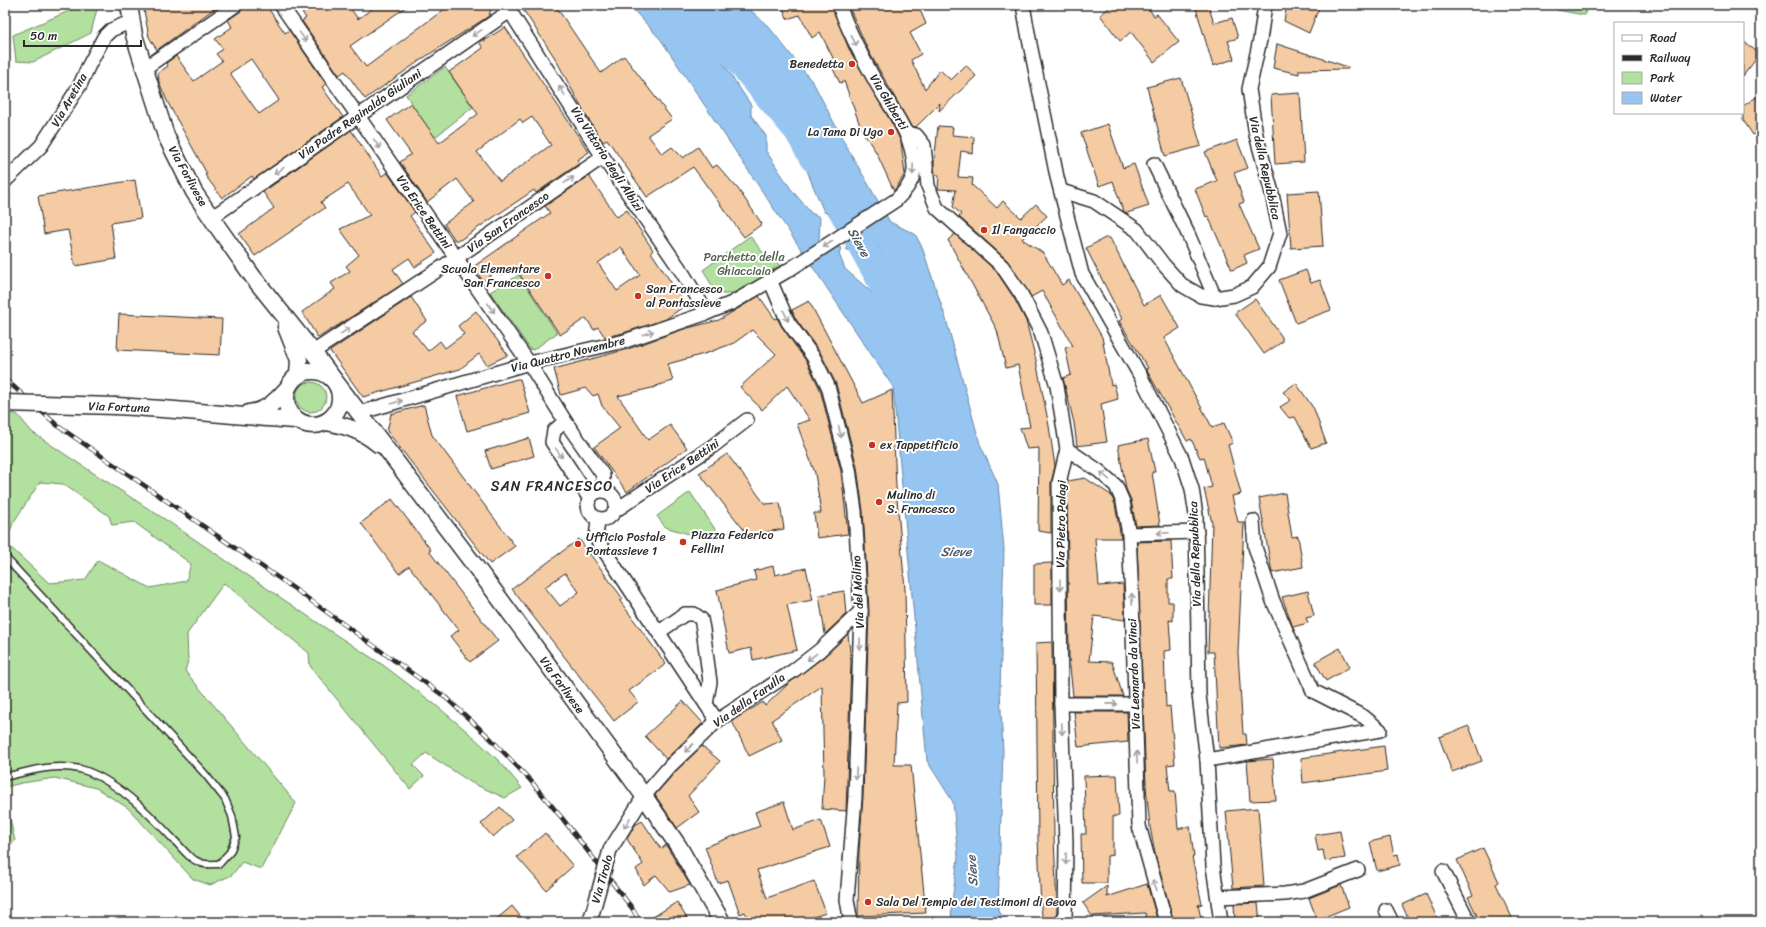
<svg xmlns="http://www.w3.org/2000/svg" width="1766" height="927" font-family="Sriracha,sans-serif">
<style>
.green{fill:#b2e09e;stroke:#6e8664;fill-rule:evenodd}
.water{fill:#96c5f1;stroke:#6b87a2;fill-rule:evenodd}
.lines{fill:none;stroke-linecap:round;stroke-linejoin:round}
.river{stroke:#96c5f1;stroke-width:28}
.building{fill:#f4cba3;stroke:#2b2b2b;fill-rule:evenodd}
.service-casing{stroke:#2b2b2b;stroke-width:9}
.minor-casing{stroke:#2b2b2b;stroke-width:16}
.tertiary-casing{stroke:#2b2b2b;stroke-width:19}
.service{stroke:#fff;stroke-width:6}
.minor{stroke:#fff;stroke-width:13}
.tertiary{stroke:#fff;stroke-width:16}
.rail-casing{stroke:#2b2b2b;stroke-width:4.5}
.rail{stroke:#fff;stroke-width:3;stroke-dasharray:9;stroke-linecap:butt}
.minor-bridge-casing{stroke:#2b2b2b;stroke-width:16;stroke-linecap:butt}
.tertiary-bridge-casing{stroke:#2b2b2b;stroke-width:19;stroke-linecap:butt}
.minor-bridge{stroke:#fff;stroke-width:13}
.tertiary-bridge{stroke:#fff;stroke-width:16}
.oneway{stroke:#a0a0a0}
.poi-dot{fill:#c8321e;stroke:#fff;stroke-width:1.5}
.labels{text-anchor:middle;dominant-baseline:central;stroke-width:4;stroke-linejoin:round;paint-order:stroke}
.poi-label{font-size:12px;fill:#2b2b2b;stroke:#fff;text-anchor:start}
.street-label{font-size:12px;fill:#2b2b2b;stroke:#fff}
.park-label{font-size:12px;fill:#54614e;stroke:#fff}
.water-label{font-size:13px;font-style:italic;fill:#4b5966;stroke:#fff}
.quarter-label{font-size:14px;letter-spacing:1px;fill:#2b2b2b;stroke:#fff}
</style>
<rect width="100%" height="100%" fill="#fff"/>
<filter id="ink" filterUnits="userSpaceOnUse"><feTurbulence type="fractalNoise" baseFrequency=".025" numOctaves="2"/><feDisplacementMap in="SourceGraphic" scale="8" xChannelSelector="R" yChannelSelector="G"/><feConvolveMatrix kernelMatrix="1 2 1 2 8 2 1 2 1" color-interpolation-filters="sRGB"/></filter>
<g filter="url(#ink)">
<g class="green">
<path d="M83,5H98L91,33L33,62L16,61L13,35Z"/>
<path d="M1555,5H1589L1584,15L1557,10Z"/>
<path d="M445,67L473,107L434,138L406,95Z"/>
<path d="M750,236L764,254L780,265C768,273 729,304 716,291C711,286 707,276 703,270Z"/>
<path d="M519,275L557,333L533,350L530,349L490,292Z"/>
<circle cx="311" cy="397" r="15"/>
<path d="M5,413L17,414L32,432L75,461L169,522L330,631L383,665L437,706L470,734L499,761L522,788L505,798L472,783L426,753L413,765L424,776L410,789L310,666L309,653L224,583L187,634L188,661L185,671L296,803L261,869L242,862L232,875L210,885L193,879L128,808L96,788L55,778L22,783L5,787ZM40,482L63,484L109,516L112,525L134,522L191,564L186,581L150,588L98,560L85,580L49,583L6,543L13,523Z"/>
<path d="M690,492L717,532L706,539L665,527L657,516Z"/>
<path d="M5,815L10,819L15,841L5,849Z"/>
</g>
<path class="water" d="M629,5H745L769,27L814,84L844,142L890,222L915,234L922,247L946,319L980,444L998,484L1004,549L1000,690L1003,751L998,910L1007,922H952L951,909L958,857L953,802L927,761L893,387L661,40ZM707,20L741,44L761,67L794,124V136L811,181L824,212L850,224L846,250L856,251L861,237L868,235C878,244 882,253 885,266C892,271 898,287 896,296C894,301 890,306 887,310L875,295L845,269L839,254L841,248L819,241L820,217L811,213L791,189L766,151V136L751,115V105L714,50L711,41L704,32Z"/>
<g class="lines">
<g class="river">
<path d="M692,5L798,131L813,158"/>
<path d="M841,208L890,297L904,340"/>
</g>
</g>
<g class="building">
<path d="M143,5H222L219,7L218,6L157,50L149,37Z"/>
<path d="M244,5H266L285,33L289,30L326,84L322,87L343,117L254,179L252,176L222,198L205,175L207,174L168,103L159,82L158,73L168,66L166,63L176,56L194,81L222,61L216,54L223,49L215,39L232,27L228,20L241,11ZM251,59L279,100L259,114L230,73Z"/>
<path d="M297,5H348L358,19L377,5H409L350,46L366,67L450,5H492L489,16L428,55L365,99L345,71L339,75L302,21L306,18Z"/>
<path d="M520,5H555L601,73L624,56L672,119L648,135L662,154L672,147L683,158L698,147L712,168L717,165L738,189L762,224L744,237L693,167L647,197L607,139L603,142L585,114L555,58Z"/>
<path d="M782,5H831L849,49L894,127L901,142L905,174L894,191L876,152L862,131L844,81L840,83L829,61L833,58L820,32L812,38L800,15L787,19Z"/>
<path d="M848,5H918L926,24L910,33L921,54L911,60L925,89L940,70L951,80L966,65L976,76L939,111L940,103L916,127L911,126L869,52Z"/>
<path d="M1113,5H1146L1154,16L1157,14L1179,42L1154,62L1131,32L1120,41L1100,15Z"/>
<path d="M1195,5H1208L1214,23L1232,18L1238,38L1228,41L1234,59L1213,66Z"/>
<path d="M1287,5H1320L1309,33L1284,21Z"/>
<path d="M505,27L589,152L577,160L580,163L536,193L534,190L460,240H455L444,224L474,202L457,179L427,202L400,162L411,154L387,120L411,103L439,143L478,114L449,72L483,48L479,42L485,38L484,41ZM532,117L551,145L500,181L477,152L520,119L523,123Z"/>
<path d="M1743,41L1760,54L1743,76Z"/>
<path d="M1277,44L1348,67V69L1299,70V74L1273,68Z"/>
<path d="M1181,78L1201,146L1165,156L1147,87Z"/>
<path d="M1300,93L1304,162L1275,164L1271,95Z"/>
<path d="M1761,94V130L1753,135L1743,120V106Z"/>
<path d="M1108,124L1123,168L1134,164L1149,206L1127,213L1123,211L1113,181L1099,186L1081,133Z"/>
<path d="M938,126L953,127L952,135L974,137L973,153L961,151L958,177L973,178L972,185L997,208L1003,201L1021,218L1036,204L1047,216L1022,239L1043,253L1062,285L1069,280L1102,337L1111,385L1114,384L1118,399L1101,404L1107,442L1077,446L1074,423L1063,378L1071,375L1065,347L1073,346L1042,291L1031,297L1007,260L959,217L961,214L953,207L956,190L938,189L939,175H935L934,164Z"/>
<path d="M351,130L382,176L387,172L415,212L410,216L436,253L415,267L409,258L393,269L403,284L318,338L302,312L335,289L331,283L350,271L346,266L359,255L340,229L370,215L348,184L321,202L325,208L255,256L239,234L274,208L263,192Z"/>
<path d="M1237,140L1248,168L1234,173L1244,202L1239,204L1259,249L1244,255L1247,263L1232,270L1208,216L1206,217L1195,189L1217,181L1205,152Z"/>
<path d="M589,176L617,217L627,210L653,250L651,252L686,305L666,319L623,333L605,337L598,327L594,330L586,318L560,335L514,266L501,275L497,271L483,281L473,267L550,213L545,206ZM621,247L640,275L617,291L598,263Z"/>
<path d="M135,180L141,218L111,223L116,259L75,266L68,230L44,234L38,196Z"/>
<path d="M1319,191L1323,246L1291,248L1287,193Z"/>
<path d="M955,234L996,271L1014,298L1026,321L1036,360L1049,426L1055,466L1051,483V533L1038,531L1039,448L1027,449L1020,428L1030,427L1018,365L1006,368L997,330L948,240Z"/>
<path d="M1105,238H1110L1144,305L1161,295L1180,328L1164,338L1212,427L1224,423L1233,443L1228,445L1241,494L1232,496L1238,522H1244L1238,653L1243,734H1246L1247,745L1219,748L1214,652H1208L1212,523L1204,489L1212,487L1204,457L1200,458L1191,439L1187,441L1146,369L1148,368L1119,321L1122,319L1086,248Z"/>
<path d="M1306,270L1311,283L1320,280L1331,310L1296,323L1279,280Z"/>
<path d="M759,296L775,319L777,318L782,327L807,362L820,389L841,471L848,534L817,538L814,513H821L815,473L797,424L810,420L787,386L762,410L740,387L776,354L752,330L734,343L704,354L668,364L673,381L656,386V387L618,396L648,440L670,425L687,448L627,492L594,447L620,428L602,406L598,394L593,396L586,388L561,395L554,369L628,349L684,329L719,320Z"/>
<path d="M411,297L427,321L412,331L428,351L440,341L445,348L464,334L458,326L476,311L508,355L487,365L479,354L460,369L363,397L330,351Z"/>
<path d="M1255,299L1282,337V342L1264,354L1235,313Z"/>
<path d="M809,301L863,403L892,390L896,487L905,589L907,702L897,703L894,765H911L926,913L858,916L859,851L863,797L869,611L863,511L857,467L836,384L821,354L795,318L792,310Z"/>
<path d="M119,314L222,319L220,355L117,350Z"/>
<path d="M517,379H520L530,413L467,431L457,396Z"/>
<path d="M1296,383L1314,409L1326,443L1311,448L1295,417L1289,418L1280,407L1291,400L1283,392Z"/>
<path d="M424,405L432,435L515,546L490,564L387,431L391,414Z"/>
<path d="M529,438L534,456L491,469L485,451Z"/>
<path d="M1148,439L1155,472H1152L1160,525L1136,526L1131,500L1126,489L1118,445Z"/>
<path d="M727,454L765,504L780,503L784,529L748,535L699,473Z"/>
<path d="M1085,478L1111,495L1115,504L1121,538H1095L1099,586L1123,584L1125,620L1094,616L1089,661L1112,662L1123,696H1073L1069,658L1067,484L1068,481Z"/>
<path d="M1285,493L1292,537L1298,536L1303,567L1272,573L1259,498Z"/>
<path d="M392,499L431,550L429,551L498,641L470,662L450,636L459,630L409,566L399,574L361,523Z"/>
<path d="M579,539L623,599L620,601L666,664L629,691L638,702L614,721L512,589ZM565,573L579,592L560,606L545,587Z"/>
<path d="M1171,541L1173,579H1168V602H1173V621L1169,620L1171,650L1164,651L1166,707L1170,706L1175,764L1167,765L1170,791H1175L1178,829L1190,826L1194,857H1192L1202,904L1198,905L1202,922H1174L1156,858L1150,827L1146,786L1137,542Z"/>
<path d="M1052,563V605H1034V564Z"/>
<path d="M773,566L775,575L806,568L813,600L787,605L797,650L753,660L751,648L729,653L717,590L756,580L754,571Z"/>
<path d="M844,591L846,614L825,634L819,595Z"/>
<path d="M1308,591L1314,616L1306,618L1308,623L1293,627L1282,597Z"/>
<path d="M848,634L851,661L846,811L822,809L824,775L822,686L772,720L782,740L749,756L732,721L763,702L765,706L789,683L825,656Z"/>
<path d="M1052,642L1054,838L1057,909L1056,918L1043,919L1041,909L1038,839L1036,643Z"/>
<path d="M1340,648L1350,667L1326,681L1315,662Z"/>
<path d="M683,701L703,723L666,759L645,736Z"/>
<path d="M1074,712H1127L1128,742L1078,747Z"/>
<path d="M1469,726L1482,761L1452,772L1439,737Z"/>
<path d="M702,746L720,761L688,796L699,812L677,828L655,795L676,771Z"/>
<path d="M1384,746L1387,771L1303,783L1301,758Z"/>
<path d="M1273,759L1276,800L1250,801L1247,761Z"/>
<path d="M1117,775L1119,816H1113V855L1107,856V883H1082L1081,834H1086L1084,776Z"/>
<path d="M784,802L793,830L821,820L830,847L757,870L767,898L814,881L826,913L797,922H748L745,912L740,914L728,880L718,883L705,847L760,826L755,812Z"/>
<path d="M500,807L512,820L493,837L481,824Z"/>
<path d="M1258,808L1264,886L1233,888L1226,811Z"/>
<path d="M642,821L661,849L666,845L690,885L670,892L656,875L644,885L636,869L643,864L627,839L635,825Z"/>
<path d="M1340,831L1345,858L1325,861L1323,850L1318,851L1315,835Z"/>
<path d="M545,833L573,866L546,890L517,857Z"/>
<path d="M1390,837L1394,855L1398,854L1400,865L1377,871L1370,842Z"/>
<path d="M1483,848L1499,882L1496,884L1514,922H1480L1468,897L1473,895L1457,860Z"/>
<path d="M1147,884L1158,922H1147L1145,913L1092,916L1083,903L1107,886V897Z"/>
<path d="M1341,885L1349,907L1317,920L1309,898Z"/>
<path d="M1426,894L1439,922H1410L1402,905Z"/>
<path d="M677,902L689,922H645Z"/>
<path d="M1258,903L1260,922H1235L1234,904Z"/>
<path d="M512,906L525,922H493Z"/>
</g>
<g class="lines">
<defs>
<path id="service" d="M5,557L205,774L225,799L232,816L236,837L230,852L219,864C214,864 206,865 201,863C189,859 183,849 174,840C150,814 114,778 80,769C55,763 29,771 5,777"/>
<g id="minor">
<path d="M281,5L529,363L565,421L603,475V490"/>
<path d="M506,5L603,157L682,272L707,313"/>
<path d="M1023,5L1030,44L1057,177L1082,274L1141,377L1182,458L1192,489L1196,515L1199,695L1207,760L1213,866L1221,922"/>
<path d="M145,68L236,5"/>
<path d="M907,133L916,135L924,145L928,186L937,208L1002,266L1021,294L1041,333L1057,386L1067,449L1059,483L1061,704L1066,843L1065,922"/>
<path d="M1154,164L1189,236L1215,298"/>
<path d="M5,181L41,146L80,85L88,67L104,37L111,30L132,21"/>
<path d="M1061,191L1094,201L1137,230L1163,264L1182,285L1201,296L1215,298L1234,295L1252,287L1269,267L1280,233L1271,189L1256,135L1249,89L1260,40L1265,5"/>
<path d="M211,218L510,11"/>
<path d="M770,280L788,322L814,358L828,386L849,469L855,511L861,611L855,797L847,900L851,922"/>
<path d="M313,352L456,258L603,157"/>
<path d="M359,413L529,363L625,341L707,313L732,303L787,271L896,200C905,191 915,180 914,166C912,133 893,112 877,84C863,59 849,33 839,5"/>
<path d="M565,421L554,431L552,442L590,499"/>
<path d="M1067,449L1099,471L1116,486L1123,502L1129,534L1132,600L1139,826L1166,922"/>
<circle cx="602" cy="505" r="14"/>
<path d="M616,510L713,446L747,420"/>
<path d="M598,520L596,538L717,721"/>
<path d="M1129,534L1197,532"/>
<path d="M659,632L685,614H694L701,619L703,629L710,682L706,704"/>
<path d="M1061,704H1135"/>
<path d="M1207,760L1380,730L1364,717L1313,691L1273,601L1255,547L1253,521"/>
<path d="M610,850L644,796L670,766L717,721L793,671L820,650L861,611"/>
<path d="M1443,871L1469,922"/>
<path d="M1218,897L1285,894L1304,891L1358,870"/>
<path d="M1386,910L1392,922"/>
<path d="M589,922L593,911"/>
</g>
<g id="tertiary">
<path d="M129,5L134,35L166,136L194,192L217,226L253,277L313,352L497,595L644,796L679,847L722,922"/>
<path d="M286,327L299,360L298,375"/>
<circle cx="313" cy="398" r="27"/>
<path d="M116,406C176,409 236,416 296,420"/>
<path d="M249,413C266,411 275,402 286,390"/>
<path d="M327,422C346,426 363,431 378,444"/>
</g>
</defs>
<use href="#service" class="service-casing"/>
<use href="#minor" class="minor-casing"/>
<use href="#tertiary" class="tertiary-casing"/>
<use href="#service" class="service"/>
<use href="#minor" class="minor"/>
<use href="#tertiary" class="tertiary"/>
<defs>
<path id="rail" d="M5,379L58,426L296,590L445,697L490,738L530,780L562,818L632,908L640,922"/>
</defs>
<use href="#rail" class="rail-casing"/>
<use href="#rail" class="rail"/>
<defs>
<path id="minor-bridge" d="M593,911L610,850"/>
<path id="tertiary-bridge" d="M5,403L116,406"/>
</defs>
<use href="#minor-bridge" class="minor-bridge-casing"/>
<use href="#tertiary-bridge" class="tertiary-bridge-casing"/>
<use href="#minor-bridge" class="minor-bridge"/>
<use href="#tertiary-bridge" class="tertiary-bridge"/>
</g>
<defs><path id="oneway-shaft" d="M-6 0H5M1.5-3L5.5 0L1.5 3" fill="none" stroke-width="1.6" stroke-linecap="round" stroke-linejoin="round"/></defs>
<g class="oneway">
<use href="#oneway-shaft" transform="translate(477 33) rotate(146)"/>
<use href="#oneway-shaft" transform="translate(303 37) rotate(55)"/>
<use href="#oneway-shaft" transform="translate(854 41) rotate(62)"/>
<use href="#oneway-shaft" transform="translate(562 91) rotate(-123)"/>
<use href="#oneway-shaft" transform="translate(377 144) rotate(55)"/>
<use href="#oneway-shaft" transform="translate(913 169) rotate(92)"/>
<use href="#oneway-shaft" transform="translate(279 171) rotate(145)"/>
<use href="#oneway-shaft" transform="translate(569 180) rotate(-34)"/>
<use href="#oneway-shaft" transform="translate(828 244) rotate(147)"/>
<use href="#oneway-shaft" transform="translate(491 308) rotate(55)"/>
<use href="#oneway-shaft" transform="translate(786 316) rotate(66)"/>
<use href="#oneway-shaft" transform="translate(345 331) rotate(-34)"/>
<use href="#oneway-shaft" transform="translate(648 333) rotate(-18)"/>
<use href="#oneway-shaft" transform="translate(397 402) rotate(-17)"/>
<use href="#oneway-shaft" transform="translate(840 432) rotate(77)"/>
<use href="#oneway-shaft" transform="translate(559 453) rotate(55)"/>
<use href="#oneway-shaft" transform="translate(1105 476) rotate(-138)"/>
<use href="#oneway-shaft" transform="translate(1163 533) rotate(178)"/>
<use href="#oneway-shaft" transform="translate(1060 585) rotate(90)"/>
<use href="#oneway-shaft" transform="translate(1132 599) rotate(-92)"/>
<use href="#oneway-shaft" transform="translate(860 644) rotate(92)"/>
<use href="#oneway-shaft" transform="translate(812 657) rotate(143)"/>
<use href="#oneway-shaft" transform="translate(1112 704) rotate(1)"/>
<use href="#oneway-shaft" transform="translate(1062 729) rotate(88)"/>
<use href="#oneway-shaft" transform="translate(689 748) rotate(136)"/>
<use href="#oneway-shaft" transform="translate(1137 757) rotate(-92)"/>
<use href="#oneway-shaft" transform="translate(856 774) rotate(92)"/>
<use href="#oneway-shaft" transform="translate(627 823) rotate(122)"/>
<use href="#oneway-shaft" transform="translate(1066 859) rotate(91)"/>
<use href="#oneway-shaft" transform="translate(1155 885) rotate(-109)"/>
</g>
</g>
<g class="poi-dot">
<circle cx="852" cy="64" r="4"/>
<circle cx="891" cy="132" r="4"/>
<circle cx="984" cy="230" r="4"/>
<circle cx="548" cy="276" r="4"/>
<circle cx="638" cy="296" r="4"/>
<circle cx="872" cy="445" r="4"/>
<circle cx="879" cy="502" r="4"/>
<circle cx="683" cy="542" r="4"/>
<circle cx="578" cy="544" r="4"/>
<circle cx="868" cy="902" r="4"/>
</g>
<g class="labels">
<g class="poi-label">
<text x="844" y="64" text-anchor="end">Benedetta</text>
<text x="883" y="132" text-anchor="end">La Tana Di Ugo</text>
<text x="992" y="230">Il Fangaccio</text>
<text x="540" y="269" text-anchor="end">Scuola Elementare<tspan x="540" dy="14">San Francesco</tspan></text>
<text x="646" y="289">San Francesco<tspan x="646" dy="14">al Pontassieve</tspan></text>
<text x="880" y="445">ex Tappetificio</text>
<text x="887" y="495">Mulino di<tspan x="887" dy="14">S. Francesco</tspan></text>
<text x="691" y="535">Piazza Federico<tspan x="691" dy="14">Fellini</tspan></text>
<text x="586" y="537">Ufficio Postale<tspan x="586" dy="14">Pontassieve 1</tspan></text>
<text x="876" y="902">Sala Del Tempio dei Testimoni di Geova</text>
</g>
<g class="street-label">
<text transform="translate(69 100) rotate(-60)">Via Aretina</text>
<text transform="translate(889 102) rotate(59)">Via Ghiberti</text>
<text transform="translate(360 114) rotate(-35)">Via Padre Reginaldo Giuliani</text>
<text transform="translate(607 159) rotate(57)">Via Vittorio degli Albizi</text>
<text transform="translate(1265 168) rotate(77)">Via della Repubblica</text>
<text transform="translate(188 176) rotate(61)">Via Forlivese</text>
<text transform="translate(424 212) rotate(55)">Via Erice Bettini</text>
<text transform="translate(508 222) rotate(-35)">Via San Francesco</text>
<text transform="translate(568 354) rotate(-14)">Via Quattro Novembre</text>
<text transform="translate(119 407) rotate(2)">Via Fortuna</text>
<text transform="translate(682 466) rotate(-34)">Via Erice Bettini</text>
<text transform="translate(1061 524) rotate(-89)">Via Pietro Palagi</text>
<text transform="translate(1195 554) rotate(-92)">Via della Repubblica</text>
<text transform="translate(858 592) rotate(-93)">Via del Molino</text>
<text transform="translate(1134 674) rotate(-92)">Via Leonardo da Vinci</text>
<text transform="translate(562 685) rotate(54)">Via Forlivese</text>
<text transform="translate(749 700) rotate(-35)">Via della Farulla</text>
<text transform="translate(602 879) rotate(-74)">Via Tirolo</text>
</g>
<g class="park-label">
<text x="744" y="257">Parchetto della<tspan x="744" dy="14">Ghiacciaia</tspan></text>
</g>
<g class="water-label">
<text transform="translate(859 242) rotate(61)">Sieve</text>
<text x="956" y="551">Sieve</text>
<text transform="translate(972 871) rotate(-94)">Sieve</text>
</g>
<g class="quarter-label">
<text x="552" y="486">SAN FRANCESCO</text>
</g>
</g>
<rect width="1766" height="927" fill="none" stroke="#fff" stroke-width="20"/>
<rect x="10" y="10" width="1746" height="907" fill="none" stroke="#2b2b2b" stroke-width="1.5" filter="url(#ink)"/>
<rect x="1614" y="22" width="130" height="92" fill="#ffffff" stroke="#aaaaaa"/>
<rect x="1622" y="35" width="20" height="6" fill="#ffffff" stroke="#aaaaaa"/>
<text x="1650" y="42" font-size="12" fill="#2b2b2b">Road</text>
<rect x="1622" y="55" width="20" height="6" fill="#2b2b2b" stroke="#aaaaaa"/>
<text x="1650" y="62" font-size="12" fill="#2b2b2b">Railway</text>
<rect x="1622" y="72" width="20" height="12" fill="#b2e09e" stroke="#aaaaaa"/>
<text x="1650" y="82" font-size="12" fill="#2b2b2b">Park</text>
<rect x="1622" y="92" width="20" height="12" fill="#96c5f1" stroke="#aaaaaa"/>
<text x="1650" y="102" font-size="12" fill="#2b2b2b">Water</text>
<path d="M24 40v6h117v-6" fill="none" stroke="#2b2b2b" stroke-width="2"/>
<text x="30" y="40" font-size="12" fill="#2b2b2b" stroke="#ffffff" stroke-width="3" paint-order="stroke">50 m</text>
</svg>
